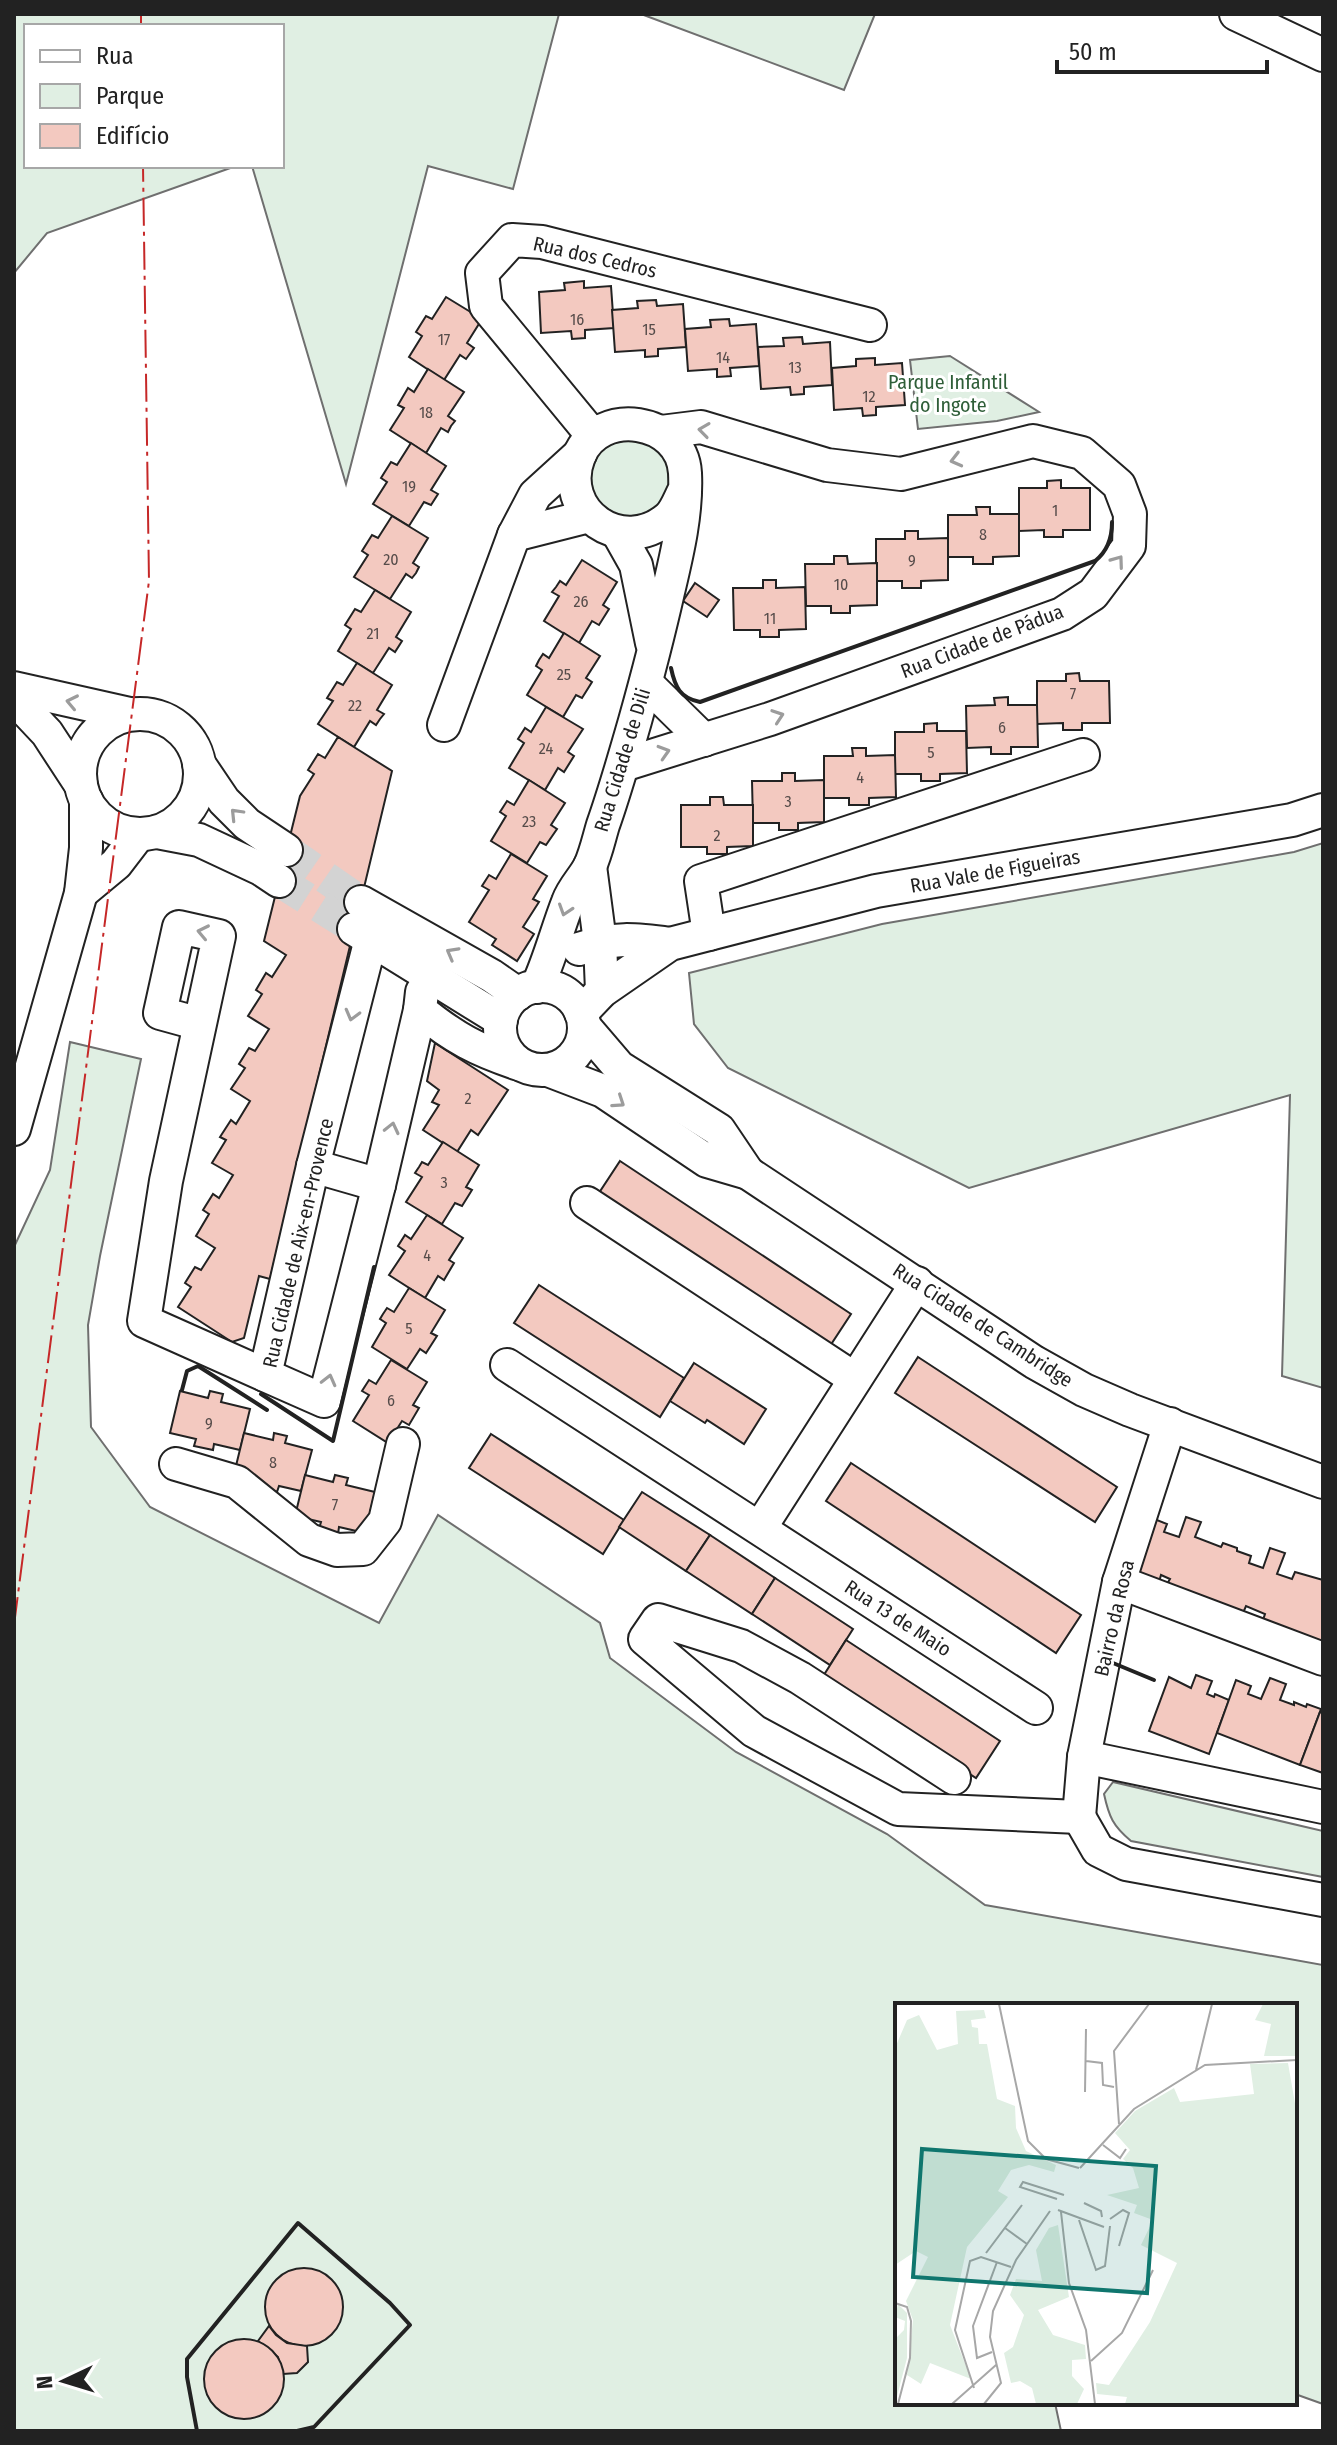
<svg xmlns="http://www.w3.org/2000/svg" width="1337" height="2445" font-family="'Fira Sans Condensed',sans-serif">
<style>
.green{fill:#e0efe3;stroke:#6f6f6f;stroke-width:2}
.building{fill:#f3c9c0;stroke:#222;stroke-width:2}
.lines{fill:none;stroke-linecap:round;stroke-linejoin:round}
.minor-tunnel{stroke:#d3d3d3;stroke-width:32;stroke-dasharray:32 16;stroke-linecap:butt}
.minor-casing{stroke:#222;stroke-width:36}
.minor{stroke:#fff;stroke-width:32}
.wall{stroke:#222;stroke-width:4}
.power{stroke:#c62828;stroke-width:2;stroke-dasharray:28 6 4 6;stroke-linecap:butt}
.oneway{stroke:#9c9c9c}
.labels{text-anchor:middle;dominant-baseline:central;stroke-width:6;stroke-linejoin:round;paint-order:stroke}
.number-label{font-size:16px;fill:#564c4a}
.street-label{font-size:20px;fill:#222;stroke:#fff}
.park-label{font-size:20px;fill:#2f5e38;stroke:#fff}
.inset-road{fill:none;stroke:#a7a7a7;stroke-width:2}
.view{fill:#0f766e;fill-opacity:0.15;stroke:#0f766e;stroke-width:4}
.inset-edge{fill:none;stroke:#222;stroke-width:4}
</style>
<rect width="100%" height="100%" fill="#fff"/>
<g class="green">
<path d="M14,14H559L513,189L428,166L346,484L252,166H282V26H26V166H236L47,233L14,273Z"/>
<path d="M641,14H875L844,90Z"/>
<path d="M950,356L1039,412L997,421L918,429L910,360Z"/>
<path d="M618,436C629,439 645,440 655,446C680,461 670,507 646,516C638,519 628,519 620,520L589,499L587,461Z"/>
<path d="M1323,843V1388L1282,1376L1290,1095L969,1188L728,1068L694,1024L689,973L882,924L1294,852Z"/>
<path d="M70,1042L141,1059L100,1256L88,1325L91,1427L150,1507L379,1623L438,1515L600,1623L610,1658L736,1752L887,1834L985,1905L1323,1965V2404L1295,2394V2005H897V2403H1055L1061,2431H14V1247L50,1170Z"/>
<path d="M1113,1782L1323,1831V1877L1131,1841C1113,1826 1109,1817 1104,1794Z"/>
</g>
<g class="building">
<path d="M584,281V288L611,286L614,328L585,330V338L572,339L571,331L541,333L539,292L565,290L564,283Z"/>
<path d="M446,297L482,319L467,343L474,348L466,359L460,355L444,380L409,357L422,336L416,332L426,316L432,319Z"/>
<path d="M656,300L657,306L683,304L686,347L658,349V356L645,357V350L615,352L612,310L638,308L637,301Z"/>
<path d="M729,319L730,326L756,324L759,366L730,368L731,376L717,377V369L688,371L685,329L711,327L710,320Z"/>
<path d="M802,337L803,344L830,342L832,385L804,387V394L791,395L790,387L761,389L758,347L784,346L783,338Z"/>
<path d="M875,358V365L902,363L905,405L876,407V415L863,416L862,408L834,410L832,368L856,366V359Z"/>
<path d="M428,369L464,392L448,416L455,421L451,426L448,432L441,428L426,453L390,430L404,408L398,405L408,388L414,392Z"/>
<path d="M411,443L446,466L431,490L438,494L431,505L424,502L409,526L373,504L387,482L381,478L391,462L397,465Z"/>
<path d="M1061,480V488H1090V530H1063V537H1044V530L1019,531V488H1047V481Z"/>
<path d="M976,507H990V514H1019V556L993,557V564H973V557H948V515H977Z"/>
<path d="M392,516L428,538L413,563L419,567L416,573L412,578L406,574L390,599L354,577L368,555L362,551L372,535L378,538Z"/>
<path d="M905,531H918V539L948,538V580L921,581V588H902V581H876V539H905Z"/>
<path d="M834,556H847L848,564L877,563V605L850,606V613H831V606H806L805,564H834Z"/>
<path d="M582,560L617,582L603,605L609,609L599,625L592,621L579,643L544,621L559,596L552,592L556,587L560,581L566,585Z"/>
<path d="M763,580H776V588L805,587L806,629L779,630V637H760V630H734L733,588H763Z"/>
<path d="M695,583L719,600L707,617L683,601Z"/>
<path d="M375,590L411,612L396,637L402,641L395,652L389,648L373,673L338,651L351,629L345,625L355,609L361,612Z"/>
<path d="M564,633L600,656L586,678L592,682L582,698L576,695L563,717L527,695L542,670L536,666L539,660L543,654L549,658Z"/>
<path d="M357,663L392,685L377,710L384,714L380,719L376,725L370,721L354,747L318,724L333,701L327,698L337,682L343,685Z"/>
<path d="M1079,673L1080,681H1109L1110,723H1082V730H1063V723L1037,724V681H1066V674Z"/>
<path d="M1008,697V705H1037L1038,747H1011V754H991V747L967,748L966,706L995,705L994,698Z"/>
<path d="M546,707L583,729L568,752L574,756L564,772L558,768L545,790L509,768L524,743L518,739L525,728L531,732Z"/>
<path d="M937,723V731H966L967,773L940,774V781H921V774H895V732H924V724Z"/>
<path d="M338,737L392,771L270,1279L259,1276L244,1338L232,1342L178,1307L191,1287L185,1283L195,1267L201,1270L215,1248L196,1236L209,1214L203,1210L213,1194L219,1198L233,1175L212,1163L226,1140L220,1137L231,1120L236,1124L250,1101L231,1089L245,1068L239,1064L249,1048L255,1051L269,1029L248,1016L262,994L256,990L266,973L272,977L286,955L264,941L300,796L314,774L308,770L318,754L325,758Z"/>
<path d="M852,748H866V756L895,755L896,797L869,798V805H849V798H824V756H853Z"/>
<path d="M782,773H795V781L824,780V822L798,823V830H779V823H753L752,781H782Z"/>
<path d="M529,780L565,803L551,825L557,829L546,845L540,842L527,863L491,841L506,816L500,812L507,801L514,805Z"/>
<path d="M710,797H723L724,805H753V846L727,847V854H707V847H681V805H710Z"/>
<path d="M511,854L547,876L533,899L539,902L523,927L534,934L517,961L492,945L496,939L469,922L489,890L482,886L489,875L496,879Z"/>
<path d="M435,1043L508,1090L478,1135L471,1130L457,1152L423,1130L439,1105L432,1102L439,1090L427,1081Z"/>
<path d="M443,1142L479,1165L466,1187L472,1190L462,1206L455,1203L442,1224L406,1202L422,1177L415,1173L419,1167L422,1162L428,1165Z"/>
<path d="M620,1161L851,1314L826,1352L595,1199Z"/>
<path d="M427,1215L463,1238L449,1260L454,1263L444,1280L438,1276L425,1298L389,1275L405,1251L398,1246L405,1235L411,1239Z"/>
<path d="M539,1285L684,1378L660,1417L514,1323Z"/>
<path d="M409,1288L445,1310L431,1333L437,1336L426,1353L420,1349L407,1369L372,1347L386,1323L380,1319L383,1314L387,1308L394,1312Z"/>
<path d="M918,1357L1117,1487L1095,1522L895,1393Z"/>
<path d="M391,1360L427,1382L413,1405L419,1408L409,1425L402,1421L388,1443L353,1421L369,1395L362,1391L369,1380L376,1384Z"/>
<path d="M694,1363L766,1409L744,1444L707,1420L705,1423L670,1401Z"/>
<path d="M180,1391L208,1398L210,1391L223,1394L221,1402L250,1409L240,1450L214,1444L213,1450L194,1446L196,1439L170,1433Z"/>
<path d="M244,1433L273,1440L274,1433L287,1436L285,1443L312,1450L301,1491L279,1486L277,1492L259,1487L234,1474Z"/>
<path d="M491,1434L624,1520L603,1554L469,1468Z"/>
<path d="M851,1463L1081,1615L1056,1653L826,1501Z"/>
<path d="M305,1475L333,1482L335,1475L348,1478L346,1485L375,1492L365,1533L339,1527L338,1534L319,1529L321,1522L295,1516Z"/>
<path d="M642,1492L710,1535L686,1571L619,1527Z"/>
<path d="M1186,1517L1201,1522L1195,1537L1221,1547L1223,1543L1237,1548V1551L1251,1556L1249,1563L1263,1568L1270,1548L1285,1553L1277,1574L1292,1579L1295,1572L1323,1580V1642L1263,1620L1265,1614L1246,1606L1243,1613L1167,1584L1170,1579L1161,1575L1159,1582L1132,1572L1152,1518L1167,1524L1164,1532L1179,1537Z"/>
<path d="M710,1535L775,1578L752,1614L686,1571Z"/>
<path d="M775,1578L853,1629L830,1665L752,1614Z"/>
<path d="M846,1640L1000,1741L976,1778L822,1678Z"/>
<path d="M1196,1675L1212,1681L1207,1694L1214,1697L1215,1694L1229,1700L1209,1754L1149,1731L1169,1677L1191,1688Z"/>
<path d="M1270,1678L1286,1684L1280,1700L1294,1705V1702L1306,1707L1307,1704L1321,1709L1300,1765L1217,1733L1236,1680L1251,1686L1248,1694L1261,1699Z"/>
<path d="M1320,1712L1323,1713V1773L1300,1765Z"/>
<circle cx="304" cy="2307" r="39"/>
<path d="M269,2326L276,2335L287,2343L307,2346L308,2362L297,2373L283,2374L278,2357L258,2341Z"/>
<circle cx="244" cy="2379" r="40"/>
</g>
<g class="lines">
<g class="minor-tunnel">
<path d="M286,850L361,902"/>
<path d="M279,881L354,928"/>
</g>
<defs>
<g id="minor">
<path d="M1236,14L1323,55"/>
<path d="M593,436L486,306L482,273L512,240L542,242L870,325"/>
<path d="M618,533L636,565L652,643"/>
<path d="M514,535L535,495L580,454"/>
<path d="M646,683L704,740"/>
<path d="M14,688L130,714"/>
<path d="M14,698L47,733L81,785"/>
<circle cx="140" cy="774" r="60"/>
<path d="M444,725L514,535L589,516"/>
<path d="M199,764L224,801L247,824L286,850"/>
<path d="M623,765L770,719L1062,614L1093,594L1129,546L1130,514L1119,485L1082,453L1033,441L901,474L827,465L701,427L661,432"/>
<path d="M157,832L199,840L261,869L279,881"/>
<path d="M590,866L600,942L602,991"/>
<path d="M81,893L116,864L139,834"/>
<path d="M361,902L492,976L518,994"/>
<path d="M354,929L501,1020"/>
<path d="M709,934L701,881L1083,755"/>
<path d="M371,939L313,1166L265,1375L324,1401L379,1185L420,1010"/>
<path d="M579,949C615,937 633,939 670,944"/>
<circle cx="542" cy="1028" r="42"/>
<path d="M537,987C550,959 557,930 568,902C573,888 584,878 590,866C596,853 599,838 603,825C615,791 625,756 635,721C647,678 658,636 668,592C677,554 687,513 685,473C682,418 599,406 579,456C557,512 622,557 668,518C675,512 679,501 683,493"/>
<path d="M422,992L420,1010C454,1038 477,1050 519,1064"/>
<path d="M581,1013L602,991L670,944L876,891L1292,820L1323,810"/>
<path d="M200,1024L160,1013L179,927L219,936L166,1181L144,1321L265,1375"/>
<path d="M584,1026L619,1067L719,1130L748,1173"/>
<path d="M548,1070L603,1091L707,1161L748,1173L1034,1362L1084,1390L1130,1410L1323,1482"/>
<path d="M14,1129L81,893L86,848V800"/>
<path d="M313,1166L379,1185"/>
<path d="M587,1203L855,1379"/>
<path d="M507,1365L1036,1708"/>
<path d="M176,1464L237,1482L309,1540L337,1550L363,1549L385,1521L403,1444"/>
<path d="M760,1528L917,1283"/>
<path d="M1119,1582L1323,1659"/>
<path d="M1084,1757L1323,1807"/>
<path d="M954,1778L800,1678L741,1646L658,1620L645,1639L754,1731L898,1809L1079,1817"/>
<path d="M1079,1817L1084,1757L1119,1582L1170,1424"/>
<path d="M1079,1817L1098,1850L1126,1864L1323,1900"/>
</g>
</defs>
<use href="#minor" class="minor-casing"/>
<use href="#minor" class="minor"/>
<g class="wall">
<path d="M671,668C675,687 680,698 700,702L1095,561C1108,551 1112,538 1112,522"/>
<path d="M182,1390L187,1371L198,1366L267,1410"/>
<path d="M261,1394L333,1441L374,1267"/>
<path d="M1113,1663L1154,1680"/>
<path d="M197,2431L187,2377V2359L298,2223L390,2303L410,2325L314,2427L297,2431"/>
</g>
<g class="power">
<path d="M141,14V26"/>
<path d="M14,1625L149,581L143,166"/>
</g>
</g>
<defs><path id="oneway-chevron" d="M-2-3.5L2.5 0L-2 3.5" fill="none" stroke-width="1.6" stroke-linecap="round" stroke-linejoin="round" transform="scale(2)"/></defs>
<g class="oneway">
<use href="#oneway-chevron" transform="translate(704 430) rotate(-172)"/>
<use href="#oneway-chevron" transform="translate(956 460) rotate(166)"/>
<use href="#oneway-chevron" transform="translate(1118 561) rotate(-54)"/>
<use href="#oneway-chevron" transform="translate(72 702) rotate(-168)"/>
<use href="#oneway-chevron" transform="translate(778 716) rotate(-19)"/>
<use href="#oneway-chevron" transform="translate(664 752) rotate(-17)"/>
<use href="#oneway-chevron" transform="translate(236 814) rotate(-134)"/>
<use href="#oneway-chevron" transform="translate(565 910) rotate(108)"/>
<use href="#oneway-chevron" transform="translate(203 932) rotate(-168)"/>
<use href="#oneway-chevron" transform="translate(452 953) rotate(-151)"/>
<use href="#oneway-chevron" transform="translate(352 1015) rotate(105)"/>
<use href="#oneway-chevron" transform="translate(619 1102) rotate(34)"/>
<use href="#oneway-chevron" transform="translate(392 1128) rotate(-77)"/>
<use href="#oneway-chevron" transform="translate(329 1380) rotate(-76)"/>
</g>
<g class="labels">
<g class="number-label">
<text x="577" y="319">16</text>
<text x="649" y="329">15</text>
<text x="444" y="339">17</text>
<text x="723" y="357">14</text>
<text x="795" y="367">13</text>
<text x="869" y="396">12</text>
<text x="426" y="412">18</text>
<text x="409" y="486">19</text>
<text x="1055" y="510">1</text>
<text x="983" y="534">8</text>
<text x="391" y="559">20</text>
<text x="912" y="560">9</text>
<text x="841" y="584">10</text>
<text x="581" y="601">26</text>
<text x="770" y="618">11</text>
<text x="373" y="633">21</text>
<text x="564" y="674">25</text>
<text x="1073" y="693">7</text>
<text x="355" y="705">22</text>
<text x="1002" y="727">6</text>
<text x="546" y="748">24</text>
<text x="931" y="752">5</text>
<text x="860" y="777">4</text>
<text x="788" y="801">3</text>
<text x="529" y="821">23</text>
<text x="717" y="835">2</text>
<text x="468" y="1098">2</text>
<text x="444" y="1182">3</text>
<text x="427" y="1255">4</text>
<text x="409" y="1328">5</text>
<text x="391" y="1400">6</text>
<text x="209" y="1423">9</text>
<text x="273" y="1462">8</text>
<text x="335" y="1504">7</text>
</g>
<g class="street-label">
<text transform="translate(595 257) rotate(13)">Rua dos Cedros</text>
<text transform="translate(982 641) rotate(-21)">Rua Cidade de Pádua</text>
<text transform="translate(622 760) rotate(-73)">Rua Cidade de Dili</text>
<text transform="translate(995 871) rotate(-10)">Rua Vale de Figueiras</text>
<text transform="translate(298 1243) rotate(-77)">Rua Cidade de Aix-en-Provence</text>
<text transform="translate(983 1325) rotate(33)">Rua Cidade de Cambridge</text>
<text transform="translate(898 1618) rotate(33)">Rua 13 de Maio</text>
<text transform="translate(1114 1618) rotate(-77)">Bairro da Rosa</text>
</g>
<g class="park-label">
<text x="948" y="382">Parque Infantil<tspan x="948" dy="23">do Ingote</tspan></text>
</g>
</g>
<g transform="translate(895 2003)">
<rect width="402" height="402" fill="#fff"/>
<path d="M368,1H402V53H369L376,21L360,17ZM89,7L91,15L76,17L77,24L83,25L84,41H92L102,96L120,103L121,125L131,148L161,162L159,169L134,162L116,167L103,188L113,194L72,244L55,322L76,376L35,360L26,381L12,372L18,317L11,298L33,254L21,248L0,262V45L12,17L24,12L42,47L63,41L61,8ZM393,60L402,112V401H230L232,394L202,391L201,380L214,382L255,319L282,260L246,242L258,217L239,210L242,202L212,192L244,185L238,165L228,156L235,147L220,130L240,108L279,85L285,99L359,91L355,61ZM163,222L174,294L143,307L158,332L190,342L191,356L177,357V373L189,386L182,401H141L137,385L125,378L116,380L109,350L118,344L129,312L115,292L121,276L147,278L141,247L154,225ZM3,301L12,310V355L0,401V336L9,327L10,318L0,314Z" fill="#e0efe3"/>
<path class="inset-road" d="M104,1L133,138L151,156L184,165M191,58L207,60L208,82L219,84M301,67L317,1M190,89L191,26M224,121L219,48L254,1M208,142L225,155L231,146M185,165L239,106L310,62L402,57M162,196L125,184L128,179L169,192M189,200L206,208L207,214M163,207L209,224M166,209L174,280L191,327L200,401M215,216L228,207L234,210L224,243M184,217L201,267L210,263L215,223M110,225L132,241M91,250L127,202M0,300L12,304L16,318L15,355L3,401M97,349L82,355L78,323L102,259M196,358L227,330L258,267M79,385L60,327L75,258L86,254L116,264M57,401L101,362M89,401L106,380L95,334L98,308L121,257L155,208"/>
<path class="view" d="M27,146L261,163L252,290L18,274Z"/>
<rect width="402" height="402" class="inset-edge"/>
</g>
<rect width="1337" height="2445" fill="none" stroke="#222222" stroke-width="32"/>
<rect x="24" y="24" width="260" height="144" fill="#ffffff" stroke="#a7a7a7" stroke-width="2"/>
<rect x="40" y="50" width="40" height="12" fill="#ffffff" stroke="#a7a7a7" stroke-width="2"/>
<text x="96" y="64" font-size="24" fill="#222222">Rua</text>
<rect x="40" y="84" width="40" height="24" fill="#e0efe3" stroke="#a7a7a7" stroke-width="2"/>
<text x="96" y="104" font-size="24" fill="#222222">Parque</text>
<rect x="40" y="124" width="40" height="24" fill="#f3c9c0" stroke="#a7a7a7" stroke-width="2"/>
<text x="96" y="144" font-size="24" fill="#222222">Edifício</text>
<g transform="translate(64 2381) rotate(266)" stroke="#ffffff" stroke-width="6" paint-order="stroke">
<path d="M0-6L14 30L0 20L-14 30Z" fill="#222222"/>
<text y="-12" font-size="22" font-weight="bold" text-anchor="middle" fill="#222222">N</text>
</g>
<path d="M1057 60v12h210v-12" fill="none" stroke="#222222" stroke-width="4"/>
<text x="1069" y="60" font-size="24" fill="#222222" stroke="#ffffff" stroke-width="6" paint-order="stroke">50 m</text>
</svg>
